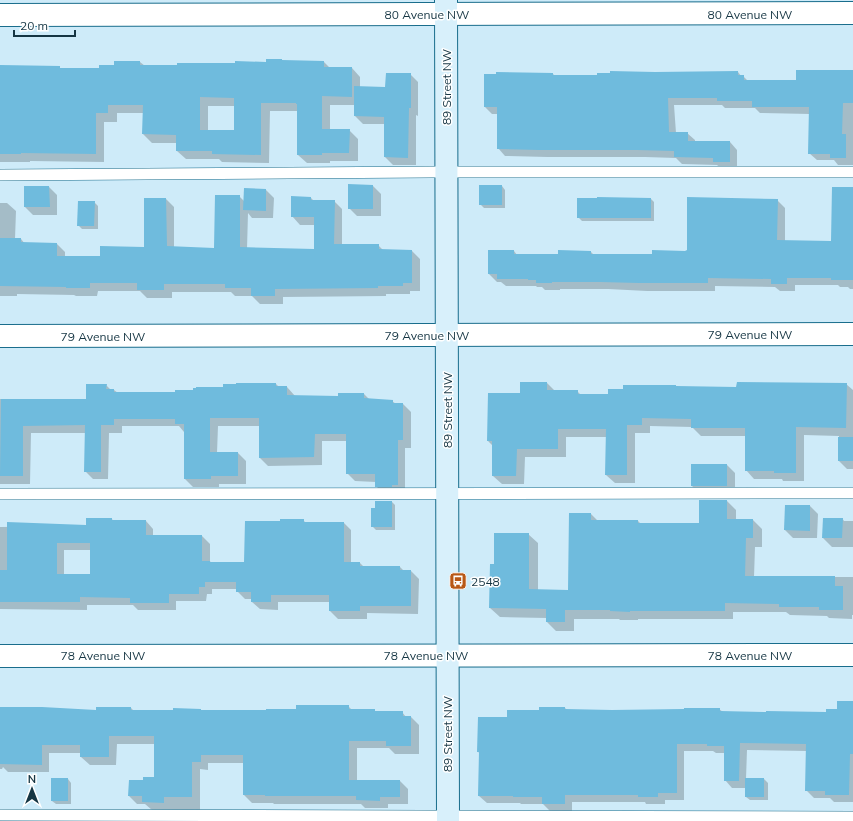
<svg xmlns="http://www.w3.org/2000/svg" width="853" height="821" font-family="Mulish,sans-serif">
<style>
.shadow{fill:#0003;fill-rule:evenodd}
.building{fill:#6fbbdd;fill-rule:evenodd}
.lines{fill:none;stroke-linecap:round;stroke-linejoin:round}
.lane-casing{stroke:#196d8c;stroke-width:12}
.street-casing{stroke:#196d8c;stroke-width:24}
.secondary-casing{stroke:#196d8c;stroke-width:24}
.lane{stroke:#fff;stroke-width:11}
.street{stroke:#fff;stroke-width:22}
.secondary{stroke:#d8f0fb;stroke-width:22}
.labels{text-anchor:middle;dominant-baseline:central;stroke-width:3;stroke-linejoin:round;paint-order:stroke}
.street-label{font-size:12px;fill:#153543;stroke:#fff}
.poi-label{font-size:12px;fill:#153543;stroke:#fff;text-anchor:start}
</style>
<rect width="100%" height="100%" fill="#ceebf9"/>
<g class="shadow">
<path d="M140,62L145,66L283,62H324L330,68H352L360,77V87L386,88L410,74L418,82V116L416,115V165H393L385,157V124H363L355,116V105H330V130H349L358,139V161H330V163H307L298,155V111H270L269,163L222,162L219,159H186L177,151V143H152L143,134L144,113H117V122H104V162L30,161V162H0V66L59,67L61,69H100ZM208,106H235V131H208Z"/>
<path d="M853,71V165H838L834,160H817L809,153L810,114L760,113L755,108H725L722,105H674L676,133H687L695,140V142H730L737,150V169H722L717,165L682,164L676,158L645,157H547L505,156L498,148V114H492L485,107L497,73L553,74L555,76H598L738,72L741,76H743L748,81H797Z"/>
<path d="M373,186L381,194V216H357L349,208Z"/>
<path d="M502,186L505,190V208H484L480,204Z"/>
<path d="M49,187L57,195V215H33L25,207Z"/>
<path d="M853,188V289H850L848,287H840L838,285H795V291H780L775,287L715,286V291H647L608,289H560V290H545L542,287H537L536,286H506L501,282H497L489,274L514,251L517,255H559L591,252L594,255H653L686,252L777,200L785,208V241L832,242Z"/>
<path d="M266,190L274,198L273,218H252L248,213L247,249L315,250V225H300L292,216L311,198L314,201H334L342,209V245H378L384,251H412L420,259V291H410V294H386V296L283,297V304H260L252,296H235L231,292H172V298H147L140,291H98L97,296H76L74,295L17,294V296H0V203H7L16,211L15,239H21L25,244H57L65,252V257H101L145,248L166,199L174,207V247L215,249L239,196L244,201Z"/>
<path d="M651,199L654,202V221H582L578,217Z"/>
<path d="M94,202L98,206V229H82L78,225Z"/>
<path d="M547,383L555,391H577L582,396L846,384L853,390V469H847L839,461V436L804,435V481H783L782,479H754L746,470V436H701L692,427L650,426V433H635V483H615L606,475L607,437H566V457H525L524,484H502L493,476V446L488,441L521,394Z"/>
<path d="M276,384L279,387H287L295,396L339,397L364,394L369,399L392,401L396,404H403L411,412V448H405V493L384,494L376,486V482L355,481L347,473V441H322V465L268,466L260,458V426H218L217,453H238L246,461V484H219V487H193L185,479V432H184L179,426H122V433H109L108,479H93L85,471L86,433H31L30,484H0V399L87,400L106,385L111,390H114L118,393H176L224,388Z"/>
<path d="M692,465H727L735,473V494H700L692,486Z"/>
<path d="M727,501L736,510V520H753L762,529V547H755L754,577H853V615H852V619L829,618L827,616L790,615L786,612H733V619H638V620H620L619,619H574V631H556L547,622V618L500,617L490,608L495,566L528,534L538,543V590L569,591L591,514L598,521H638L641,524H700Z"/>
<path d="M392,502L395,505V530H376L372,526Z"/>
<path d="M810,506L818,514L817,538H793L785,530Z"/>
<path d="M842,518L844,521H853V547H832L823,538Z"/>
<path d="M112,519L113,521H146L153,529V536H202L210,544V561L211,563H245L281,522L303,520L306,523H344L351,530V563H360L364,567H400L404,571H411L419,579L418,614L367,613V619H338L330,611V602H278V610L260,609L252,602V599H245L237,591V589H212V594H207L206,601H176V610H138L133,605H87V610L0,609V527L87,526ZM64,550H91V575H64Z"/>
<path d="M853,702V802H834L830,798H814L806,790L807,751L747,750L746,779H764L768,783V800H750L746,797V788H732L725,780V753H716L713,751H684V800H665V804H646L645,802H572V811H550L543,804H521L520,803H487L479,796L480,753L478,752L508,718L540,712L565,708L567,710L612,711L719,709L723,712L827,713L838,710Z"/>
<path d="M348,706L352,710L376,712H402L406,717H411L419,725V754H395L389,748H357V781H400L408,789V804H388V808H365L361,804H274L273,803H252L244,795V763H208V770L200,769V811L152,810L145,804H137L129,796L155,778V744H117L116,765H90L81,757V753H49V772H8L3,767L2,769H0V708L97,711L131,708L134,711H202L297,710Z"/>
<path d="M68,779L71,783V804H56L52,801Z"/>
</g>
<g class="building">
<path d="M266,59H282V60L324,61V67H352V97L322,96V129H350L349,153H322V155H297V104H296V103H261V155L212,154V151H176V135L142,134L143,105H108V113H96V154L21,153V154H0V65L60,66V68H99V65H114V61H140V65H177V63H235V61L266,62ZM200,97L234,98V130H200Z"/>
<path d="M796,70H853V103H843L842,134H846V158H830V154H808L809,107H752V101H717V98H668L669,132H688V141H730V162H713V158L674,157V151L637,150H539L497,149V107H484V74H496V72L553,73V75H597V73H610V71L655,72L738,71V75H744V80H796Z"/>
<path d="M386,73H411V108H409L408,158L384,157V117L354,116V86L385,87Z"/>
<path d="M348,184L373,185V209H348Z"/>
<rect x="479" y="185" width="23" height="20"/>
<path d="M24,186H49L50,207H24Z"/>
<path d="M832,187H853V280H831V278H787V284H771V279L708,278V283H639L600,282H552V283H536V280H528V279H497V274H488V250H514V254H558V250L591,251V254H652V250L685,251L687,250V197L778,199L777,240L831,241Z"/>
<path d="M244,188L266,189V211L243,210Z"/>
<path d="M215,195H240V247L314,249V217H291V196L311,197V200H335L334,244H379V249L412,250V283H403V286H378V288L275,289V296H251V288H225V284H164V290H137V283H90V288H66V287L0,286V238H21V242L57,243V256H100V246L144,247V198H166L167,246L214,248Z"/>
<path d="M597,197L651,198V218H577V198H597Z"/>
<path d="M78,201H95L94,226H77Z"/>
<path d="M520,382H547V390H578V394H608V389H623V385H676V386L736,387L737,382L847,383L846,428L796,427V473H774V471H745V428H691V419L642,418V425H627V475H605L606,429H558V449H517L516,476H492V441H487L488,393H520Z"/>
<path d="M236,383H276V386H287V395L338,396V393H364V398L393,400V403H403V440H398V485H392V487H375V474H346V434H315L314,457L259,458V418H210V452H238V476H211V479H184V424H175V419H114V425H101V472H84L85,425L23,426V476H0L1,399H86V384H107L106,389H114V392H175V390H193V388H196V387H223V384H236Z"/>
<rect x="838" y="437" width="15" height="24"/>
<rect x="691" y="464" width="36" height="22"/>
<path d="M699,500H727V519H753V538H746L745,576H835V586H843V610H819V607H779V604L725,603V611H630V612L610,611V610H565V622H546V609L489,608L490,564H494V533H529V589L568,590L569,513H591V520H638V523H699Z"/>
<path d="M375,501H392V527H371V508H375Z"/>
<path d="M785,505H810V531L784,530Z"/>
<path d="M86,518H112V520H146V535H202V561H210V562H244L245,521H280V519H304V522H344V562H360V566H400V570H411V606H360V611H329V595H271V602H251V592H236V582H205V587H199V594H169V603H130V598L80,597V602H0V570H7V522L86,525ZM57,543H90V574H57Z"/>
<path d="M823,518H843L842,538H822Z"/>
<path d="M837,701H853V754H850L849,795H825V791H805L806,744L740,743L739,781H724V746H707V744H677V793H658V797H638V795H565V804H542V797H513V796H478L479,752H477L478,717H507V710H539V707H565V709L612,710L684,709V708H720V711L766,712V711L826,712V709H837Z"/>
<path d="M296,705H349V709H375V711H403V716H411V746H386V741H349V780H400V797H380V801L356,800V796H265V795H243V755H201V762H192V797H164V803L142,802V796H128L129,780H143V777H154V736H109V757H80V745H42V765L0,764V707H42L96,710V707H131V710H173V708L201,709V710H266V709H296Z"/>
<rect x="51" y="778" width="17" height="23"/>
<rect x="745" y="778" width="19" height="19"/>
</g>
<g class="lines">
<defs>
<g id="lane">
<path d="M0,175L431,172H853"/>
<path d="M0,494L853,493"/>
<path d="M0,815L853,817"/>
</g>
<g id="street">
<path d="M0,15L853,13"/>
<path d="M0,336L853,334"/>
<path d="M0,656L853,655"/>
</g>
<path id="secondary" d="M446,0L448,821"/>
</defs>
<use href="#lane" class="lane-casing"/>
<use href="#street" class="street-casing"/>
<use href="#secondary" class="secondary-casing"/>
<use href="#lane" class="lane"/>
<use href="#street" class="street"/>
<use href="#secondary" class="secondary"/>
</g>
<defs>
<symbol id="bus-square" viewBox="-11 -11 22 22"><rect x="-9" y="-9" width="18" height="18" rx="4" fill="#b85715" stroke="#fff"/><path d="M-5-6H5V4H4V6H2V4H-2V6H-4V4H-5ZM-3.5-4V0h7V-4ZM-3.5 1.2v1.5H-2V1.2ZM2 1.2v1.5H3.5V1.2Z" fill="#fff"/></symbol>
</defs>
<g fill-rule="evenodd">
<use href="#bus-square" x="448" y="571" width="20" height="20"/>
</g>
<g class="labels">
<g class="street-label">
<text x="427" y="14">80 Avenue NW</text>
<text x="750" y="14">80 Avenue NW</text>
<text transform="translate(446 87) rotate(-90)">89 Street NW</text>
<text x="750" y="334">79 Avenue NW</text>
<text x="427" y="335">79 Avenue NW</text>
<text x="103" y="336">79 Avenue NW</text>
<text transform="translate(447 410) rotate(-90)">89 Street NW</text>
<text x="103" y="655">78 Avenue NW</text>
<text x="426" y="655">78 Avenue NW</text>
<text x="750" y="655">78 Avenue NW</text>
<text transform="translate(447 734) rotate(-90)">89 Street NW</text>
</g>
<g class="poi-label">
<text x="471" y="581">2548</text>
</g>
</g>
<g transform="translate(32 789)" stroke="#ffffff" stroke-width="3" paint-order="stroke">
<path d="M0-3L7 15L0 10L-7 15Z" fill="#153543"/>
<text y="-6" font-size="11" font-weight="bold" text-anchor="middle" fill="#153543">N</text>
</g>
<path d="M14 30v6h61v-6" fill="none" stroke="#153543" stroke-width="2"/>
<text x="20" y="30" font-size="12" fill="#153543" stroke="#ffffff" stroke-width="3" paint-order="stroke">20 m</text>
</svg>
